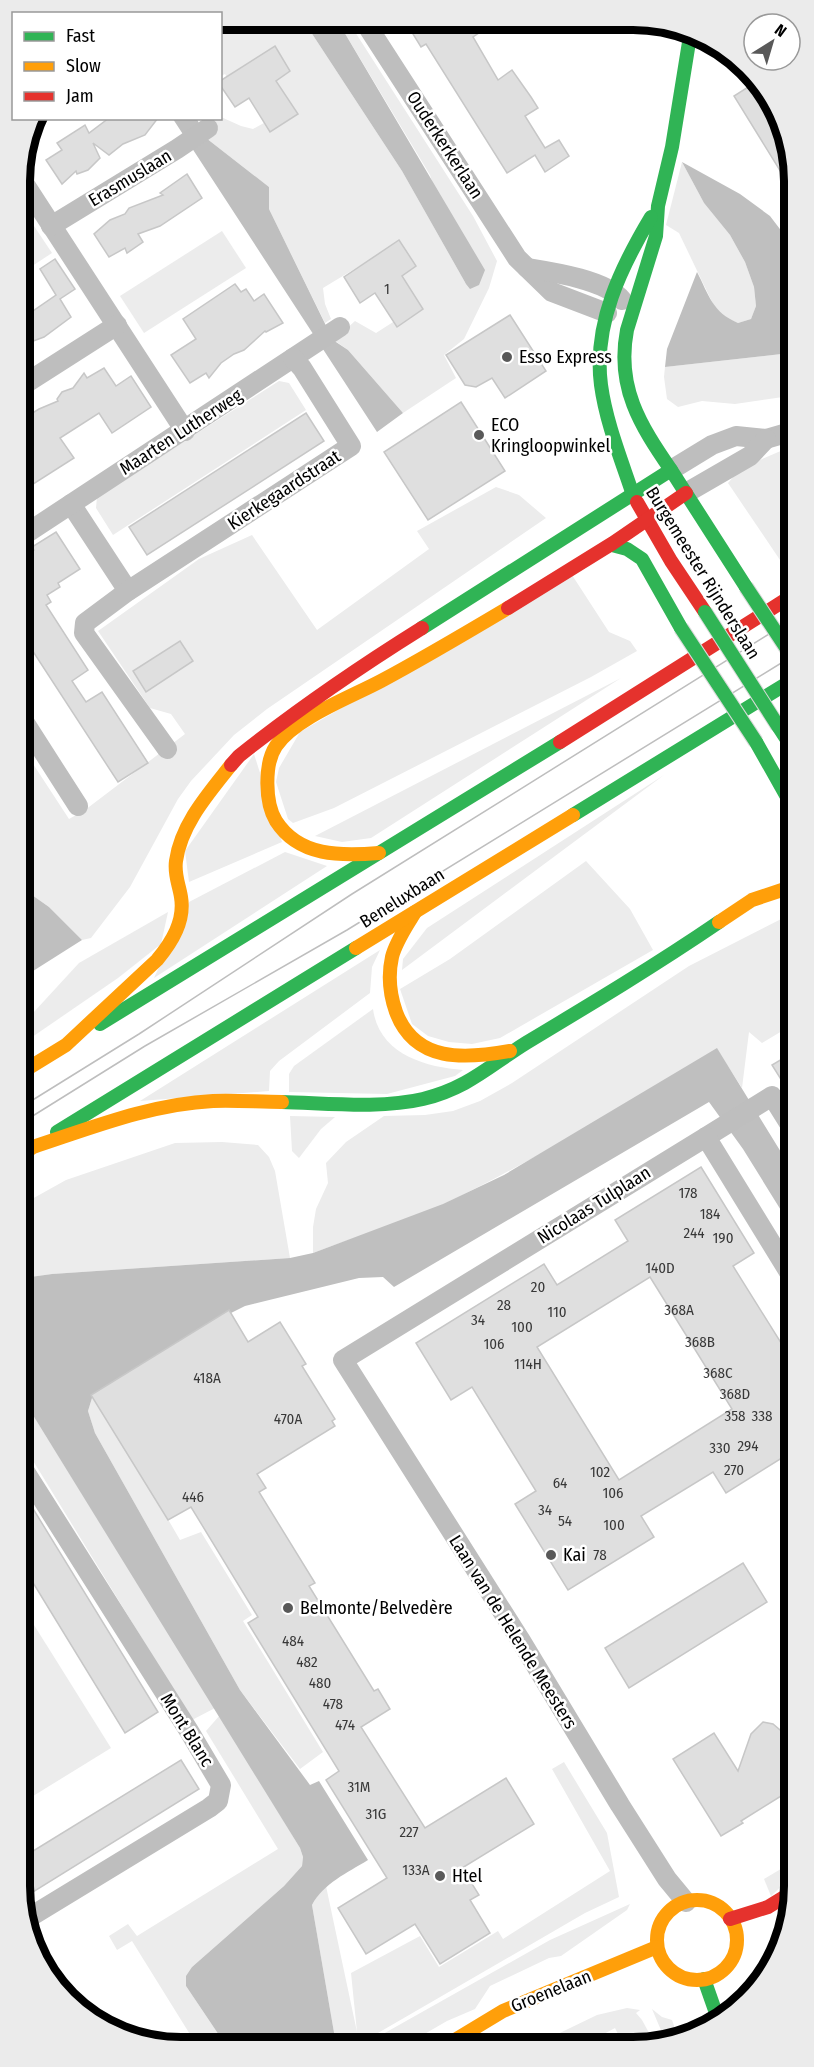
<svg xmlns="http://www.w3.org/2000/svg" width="814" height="2067" font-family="'Fira Sans Condensed',sans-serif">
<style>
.green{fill:#ececec}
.water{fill:#bfbfbf}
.building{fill:#dfdfdf;stroke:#c7c7c7;stroke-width:1.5;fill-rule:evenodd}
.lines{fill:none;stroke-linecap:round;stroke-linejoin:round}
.street{stroke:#bebebe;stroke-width:20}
.fast{stroke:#30b455;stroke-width:14}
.slow{stroke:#ff9f0a;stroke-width:14}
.jam{stroke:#e5322d;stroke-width:14}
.tram{stroke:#bebebe;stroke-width:1.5}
.fast-bridge-casing{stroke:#dbdbdb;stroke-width:16;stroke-linecap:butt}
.fast-bridge{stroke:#30b455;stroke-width:14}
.poi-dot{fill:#595959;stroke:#fff;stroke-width:2}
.labels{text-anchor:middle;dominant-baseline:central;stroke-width:5;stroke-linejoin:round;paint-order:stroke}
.number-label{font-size:15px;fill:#383838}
.street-label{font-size:18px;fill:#000;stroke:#fff}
.poi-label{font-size:18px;fill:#000;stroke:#fff;text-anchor:start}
.rim{fill:none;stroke:#000;stroke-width:8}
</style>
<rect width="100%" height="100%" fill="#fff"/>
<g class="green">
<path d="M221,20H303L402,171L466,284L430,175L337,20L348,21L473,216L497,261L489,288L464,339L444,355L456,378L403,413L348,350L334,340L355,321L376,333L418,306L397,273L399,242L323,288L325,304L331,319L325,323L269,209V187L206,138L200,127L213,119L220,118L221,117L241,126L253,129L271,119L253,90L240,98L225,74L221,76Z"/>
<path d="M682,162L704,203L730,235L745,262L754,287L756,306L751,319L738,323L724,317L714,306L679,233L666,225Z"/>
<path d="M26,214L52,253L20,274V218Z"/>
<path d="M222,231L246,268L144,333L120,296Z"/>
<path d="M790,353V396L735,404L702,401L678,407L667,399L664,377L665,367Z"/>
<path d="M279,381L289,383L306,410L113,535L96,508L97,497Z"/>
<path d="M790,447V554L780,560L728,483L741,468Z"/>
<path d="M496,487L519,495L546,518L267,709L234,735L191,781L178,799L130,887L91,938L82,940L49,907L32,895L22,876V747L69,819L85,810L185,734L171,714L150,708L98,631L199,559L252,535L317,630L429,549L417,531Z"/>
<path d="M572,575L609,632L630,641L637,651L591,677L334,808L293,823L288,819L276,782L279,768L300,732Z"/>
<path d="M621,678L371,838L342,842L315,836Z"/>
<path d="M254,754L282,842L189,882L185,851Z"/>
<path d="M664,775L402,970L403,959L427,928Z"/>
<path d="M285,852L327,866L154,978L189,902Z"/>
<path d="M586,861L630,909L653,950L500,1038L472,1044L449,1042L428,1036L412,1024L400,989L450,959Z"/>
<path d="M168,912L161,944L118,978L22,1044V1025L79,963Z"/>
<path d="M791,914L792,1025L762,1043L749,1032L742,1088L717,1049C628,1102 540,1158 446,1203C404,1223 357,1236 313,1253V1227L316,1209L328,1183L326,1163L346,1142L384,1116L425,1115L453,1111L480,1101L512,1083L689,966Z"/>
<path d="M380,950L372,967L370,993L279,1061L270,1071L269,1091L140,1101Z"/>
<path d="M373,1009C379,1054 425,1067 463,1070L455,1076L387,1094L289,1092V1074L294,1066Z"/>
<path d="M290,1116L335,1117L321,1129L299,1158L292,1151Z"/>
<path d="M222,1142L258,1145L269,1157L275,1171L290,1258L52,1274L23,1278V1204L66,1180L175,1143Z"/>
<path d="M96,1395L180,1540L201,1532L252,1615L243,1621L323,1752L300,1769L240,1690L95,1433L88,1411L92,1398Z"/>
<path d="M23,1399L215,1708L192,1720L24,1446Z"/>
<path d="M24,1609L111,1748L25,1801Z"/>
<path d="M220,1715L300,1848L303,1857L302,1866L284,1886L192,1967L186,1986L225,2044H196L132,1941L117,1950L109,1936L128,1924L137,1936L278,1849L206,1731Z"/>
<path d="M564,1762L607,1833L619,1897L585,1913L359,2044H336L312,1905L318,1895L326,1886L357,2032L351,1973L420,1936L439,1967L498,1931L503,1939L610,1871L552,1769Z"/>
<path d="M791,1863L794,1866V1874L771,1896L764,1879Z"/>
<path d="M630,1904L627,1910L561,1956L549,1958L490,1986L475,2009L447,2021L409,2043H367L550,1940Z"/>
<path d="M627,2008L640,2010L636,2013L642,2020L654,2042H622L615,2028L589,2042L539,2043L597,2015Z"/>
<path d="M652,2009L662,2017L672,2020L679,2040L675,2042H666Z"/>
</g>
<g class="water">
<path d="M303,20H337L485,270L479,285L470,289L466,284L402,171Z"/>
<path d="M173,119H197L206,138L269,187V209L333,340L348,350L403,413L377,432Z"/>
<path d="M682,162L740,194L770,216L789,241L790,353L665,367L667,349L697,272C709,295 712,312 738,323L751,319L756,306L754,287L745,262L730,235L704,203Z"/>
<path d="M22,876L32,895L49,907L82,940L22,978Z"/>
<path d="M717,1048L792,1170V1228L743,1149L709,1102L394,1287L383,1277L359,1278L245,1306L209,1324L92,1398L88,1411L95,1433L240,1690L310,1785L319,1781L368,1860C347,1873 324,1883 312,1905L336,2044H225L186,1986V1976L192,1967L284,1886L302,1866L303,1857L300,1848L23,1399V1278L52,1274L290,1258L313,1253L443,1204L504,1175Z"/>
</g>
<g class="building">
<path d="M405,21H497L473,37L498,80L512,70L531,97L538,108L525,116L545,148L559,140L569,156L545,172L535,155L507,173L426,44L421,47Z"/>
<path d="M275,46L290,71L276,81L298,114L270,132L249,98L235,107L220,85V81Z"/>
<path d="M756,82L789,139V185L734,96Z"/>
<path d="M109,118H158L145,135L123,144L109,155L93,143L100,158L88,170L77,174L76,171L62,184L46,160L62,150L57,143L85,125L89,133Z"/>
<path d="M187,174L202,198L160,226L138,234L143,242L127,253L125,248L109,257L94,234L110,220L125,214L129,208L163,195L160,193Z"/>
<path d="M399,240L416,266L402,276L423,309L397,327L375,293L360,303L344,277Z"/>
<path d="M55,259L75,289L60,299L71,317L44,337L20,346V320L56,295L40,269Z"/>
<path d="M235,284L241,292L246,289L254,301L264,294L283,323L266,332L265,331L244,350L234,354L221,363L209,378L206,373L190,383L171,355L196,339L183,319Z"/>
<path d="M510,315L546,371L505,398L492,378L476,387L465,385L446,355Z"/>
<path d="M104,368L116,386L131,376L151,407L112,433L99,413L60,438L74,458L27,488L21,478V420L39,409L58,401L57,399L62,392L73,388L84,373L87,378Z"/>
<path d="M461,402L505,471L428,520L384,452Z"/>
<path d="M306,413L324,441L147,555L129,527Z"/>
<path d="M56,532L80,569L58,583L60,587L47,595L51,602L46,605L88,670L72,681L86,702L102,692L148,763L118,782L21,633V558L34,550L32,547Z"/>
<path d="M180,641L193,661L146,692L133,671Z"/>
<path d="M792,1053V1097L772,1065Z"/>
<path d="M701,1167L754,1253L733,1266L793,1362V1451L726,1493L713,1472L641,1516L654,1537L568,1590L515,1504L536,1491L472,1387L451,1400L416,1343L544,1264L557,1285L628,1241L615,1220ZM650,1277L732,1409L619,1480L537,1347Z"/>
<path d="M229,1310L248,1342L280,1322L306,1364L302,1366L335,1419L332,1421L335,1426L257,1474L266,1488L259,1492L315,1583L309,1586L374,1691L378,1689L390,1709L361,1727L425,1828L506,1778L534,1824L462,1868L479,1895L470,1900L490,1933L440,1964L415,1924L366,1954L338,1908L387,1878L326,1780L339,1771L248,1623L258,1617L191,1507L168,1520L91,1395Z"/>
<path d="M24,1494L158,1712L125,1733L24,1568Z"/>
<path d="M743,1563L767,1602L629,1688L605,1648Z"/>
<path d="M763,1722L773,1724L786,1735L794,1730V1788L741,1821L743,1823L721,1836L673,1759L714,1733L738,1771L751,1734Z"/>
<path d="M181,1760L199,1789L25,1897V1856Z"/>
</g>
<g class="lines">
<g class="street">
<path d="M364,21L517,258L552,292L607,313"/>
<path d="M20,177L185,431"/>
<path d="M51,226L177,149L208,128"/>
<path d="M527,268C552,272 606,280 622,300"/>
<path d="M20,387L117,325"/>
<path d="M671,470L712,445L736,436L766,439L790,432"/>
<path d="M686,493L750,456L766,439"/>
<path d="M71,504L128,591"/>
<path d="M21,537L340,327"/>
<path d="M21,717L78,806"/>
<path d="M167,749L84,633L85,623L128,591L351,446L302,368L293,358"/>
<path d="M706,1137L772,1096L792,1128"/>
<path d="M24,1470L189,1731L221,1785L218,1801L209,1808L25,1920"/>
<path d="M686,1902L667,1879L620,1805L521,1641L343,1360L706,1137L792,1277"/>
</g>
<g class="fast">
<path d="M671,470C640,425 616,387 627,330L656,236L658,206L672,147L690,36"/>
<path d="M633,495C621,459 606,422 601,385C593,324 621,267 651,217"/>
<path d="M612,545L627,549L642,559L681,628"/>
<path d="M422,628L671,470L746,587"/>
<path d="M778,726L791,746"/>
<path d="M756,742L791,804"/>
<path d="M573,815L791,681"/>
<path d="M100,1024L560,742"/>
<path d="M282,1102C326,1103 381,1109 423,1099C468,1088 489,1066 526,1043C591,1004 656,965 719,922"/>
<path d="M57,1132L356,948"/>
<path d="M704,1979L717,2016"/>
</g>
<g class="slow">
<path d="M379,853C341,856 299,857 276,821C265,803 264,764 276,746C295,718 351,697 381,681C424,658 466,633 508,608"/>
<path d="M415,912C407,926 396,941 392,957C388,975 390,995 396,1012C415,1063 465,1059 510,1051"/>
<path d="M719,922L752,900L791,887"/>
<path d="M356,948L573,815"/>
<path d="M22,1072L66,1045L157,960C172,942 185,921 181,897C179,884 174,875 176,861C181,824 209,793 231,765"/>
<path d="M23,1154L33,1147C91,1128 151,1104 213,1101C236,1100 259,1102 282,1102"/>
<circle cx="697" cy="1940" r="40"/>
<path d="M450,2043L503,2011L657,1947"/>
</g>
<g class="jam">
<path d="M637,502L671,561L705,612"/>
<path d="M508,608L613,543L686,493"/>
<path d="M560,742L790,597"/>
<path d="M231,765L239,756C298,709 358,668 422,628"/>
<path d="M730,1919L768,1907L794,1891"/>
</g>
<g class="tram">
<path d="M23,1106L139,1034L352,894L790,621"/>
<path d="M23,1122L145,1046L347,930L791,657"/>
</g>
<defs>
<g id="fast-bridge">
<path d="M746,587L791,655"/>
<path d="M705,612L778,726"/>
<path d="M681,628L756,742"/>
</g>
</defs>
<use href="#fast-bridge" class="fast-bridge-casing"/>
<use href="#fast-bridge" class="fast-bridge"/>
</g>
<g class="poi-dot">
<circle cx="507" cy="357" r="6"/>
<circle cx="479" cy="435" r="6"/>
<circle cx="551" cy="1555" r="6"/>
<circle cx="288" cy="1608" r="6"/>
<circle cx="440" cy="1876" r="6"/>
</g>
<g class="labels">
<g class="number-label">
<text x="387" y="289">1</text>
<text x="688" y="1193">178</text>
<text x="710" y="1214">184</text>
<text x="694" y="1233">244</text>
<text x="723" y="1238">190</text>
<text x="660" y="1268">140D</text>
<text x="538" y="1287">20</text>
<text x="504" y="1305">28</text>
<text x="679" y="1310">368A</text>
<text x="557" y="1312">110</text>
<text x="478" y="1320">34</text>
<text x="522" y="1327">100</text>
<text x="700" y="1342">368B</text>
<text x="494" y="1344">106</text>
<text x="528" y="1364">114H</text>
<text x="718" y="1373">368C</text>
<text x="207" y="1378">418A</text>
<text x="735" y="1394">368D</text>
<text x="735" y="1416">358</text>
<text x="762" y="1416">338</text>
<text x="288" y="1419">470A</text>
<text x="748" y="1446">294</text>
<text x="720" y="1448">330</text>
<text x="734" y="1470">270</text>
<text x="600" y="1472">102</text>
<text x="560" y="1483">64</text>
<text x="613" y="1493">106</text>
<text x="193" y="1497">446</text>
<text x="545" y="1510">34</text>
<text x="565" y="1521">54</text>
<text x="614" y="1525">100</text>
<text x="600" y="1555">78</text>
<text x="293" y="1641">484</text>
<text x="307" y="1662">482</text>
<text x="320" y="1683">480</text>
<text x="333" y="1704">478</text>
<text x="345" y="1725">474</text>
<text x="359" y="1787">31M</text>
<text x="376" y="1814">31G</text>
<text x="409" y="1832">227</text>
<text x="416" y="1870">133A</text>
</g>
<g class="street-label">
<text transform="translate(445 145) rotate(57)">Ouderkerkerlaan</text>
<text transform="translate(130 178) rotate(-31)">Erasmuslaan</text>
<text transform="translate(181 432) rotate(-33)">Maarten Lutherweg</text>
<text transform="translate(284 490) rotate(-33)">Kierkegaardstraat</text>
<text transform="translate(703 573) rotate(58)">Burgemeester Rijnderslaan</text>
<text transform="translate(402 898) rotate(-32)">Beneluxbaan</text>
<text transform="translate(594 1205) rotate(-32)">Nicolaas Tulplaan</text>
<text transform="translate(513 1632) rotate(58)">Laan van de Helende Meesters</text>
<text transform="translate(187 1730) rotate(58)">Mont Blanc</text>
<text transform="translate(551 1991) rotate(-22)">Groenelaan</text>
</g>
<g class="poi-label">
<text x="519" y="357">Esso Express</text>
<text x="491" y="425">ECO<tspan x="491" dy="21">Kringloopwinkel</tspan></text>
<text x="563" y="1555">Kai</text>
<text x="300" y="1608">Belmonte/Belvedère</text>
<text x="452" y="1876">Htel</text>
</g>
</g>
<path d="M0 0H814V2067H0ZM181 30H633A151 151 0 0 1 784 181V1886A151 151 0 0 1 633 2037H181A151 151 0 0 1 30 1886V181A151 151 0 0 1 181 30Z" fill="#ebebeb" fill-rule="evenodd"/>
<path class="rim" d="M181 30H633A151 151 0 0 1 784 181V1886A151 151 0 0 1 633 2037H181A151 151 0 0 1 30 1886V181A151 151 0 0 1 181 30Z"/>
<rect x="12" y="12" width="210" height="108" fill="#ffffff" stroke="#999999" stroke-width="1.5"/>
<rect x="24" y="32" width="30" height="9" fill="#30b455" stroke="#999999" stroke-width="1.5"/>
<text x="66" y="42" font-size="18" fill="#000000">Fast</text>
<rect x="24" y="62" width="30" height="9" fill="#ff9f0a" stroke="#999999" stroke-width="1.5"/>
<text x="66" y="72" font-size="18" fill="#000000">Slow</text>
<rect x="24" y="92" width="30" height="9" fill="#e5322d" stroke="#999999" stroke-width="1.5"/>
<text x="66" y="102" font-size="18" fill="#000000">Jam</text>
<g transform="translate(772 42) rotate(37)"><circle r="28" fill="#ffffff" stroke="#999999" stroke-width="1.5"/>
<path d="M0-4.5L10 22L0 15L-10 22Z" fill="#595959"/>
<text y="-9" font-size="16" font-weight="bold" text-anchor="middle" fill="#000000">N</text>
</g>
</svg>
